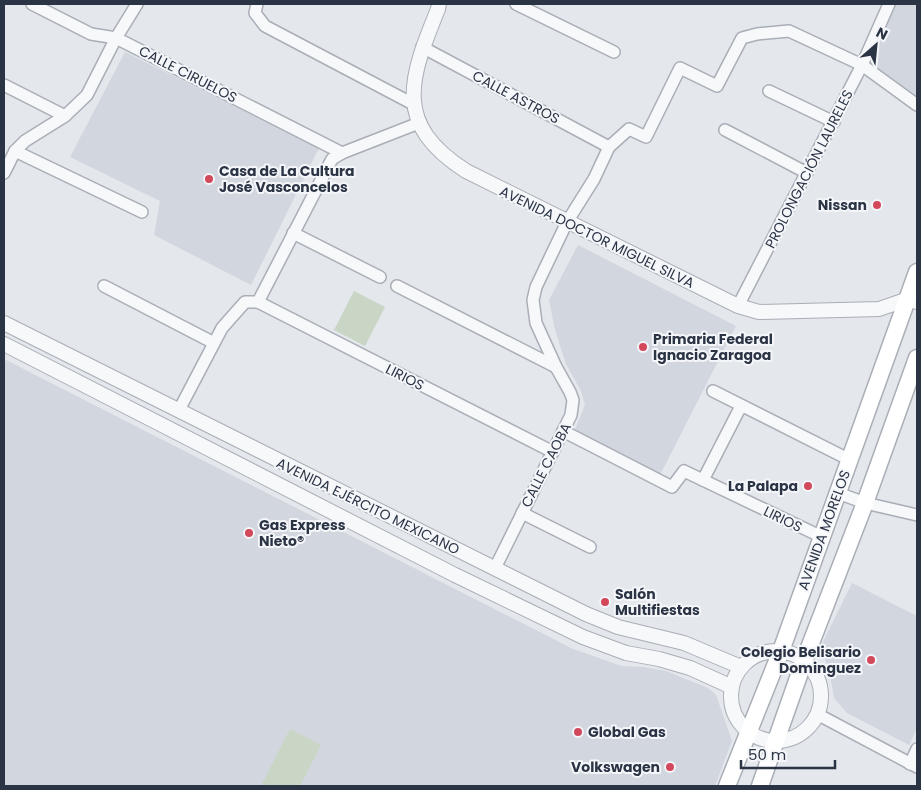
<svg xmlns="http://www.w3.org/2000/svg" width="921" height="790" font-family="Poppins,sans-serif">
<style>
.built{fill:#d2d6de}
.green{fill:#c9d6c5}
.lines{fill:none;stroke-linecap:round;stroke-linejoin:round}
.minor-casing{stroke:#a9aeb7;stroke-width:14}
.tertiary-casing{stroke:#a9aeb7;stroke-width:16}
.secondary-casing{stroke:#a9aeb7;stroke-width:19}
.minor{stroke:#f7f8fa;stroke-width:11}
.tertiary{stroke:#f7f8fa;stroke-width:14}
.secondary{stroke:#fff;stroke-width:16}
.poi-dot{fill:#d1495b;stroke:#f4f6f9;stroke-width:2}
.labels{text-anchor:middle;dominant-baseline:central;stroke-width:4;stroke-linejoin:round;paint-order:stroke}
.street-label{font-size:14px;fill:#2b3445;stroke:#f4f6f9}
.poi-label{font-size:14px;font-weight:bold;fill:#2b3445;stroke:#f4f6f9;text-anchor:start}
</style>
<rect width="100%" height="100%" fill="#e4e7ec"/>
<g class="built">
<path d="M895,4H917V99L869,64Z"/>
<path d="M125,52L319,148L251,285L154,235L160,201L70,157Z"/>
<path d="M578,245L736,326L660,475L574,432L585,405L581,391L566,364L555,330L549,300Z"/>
<path d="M4,359L573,649L622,666L643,667L666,671L708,688L716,695L732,741L715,786H4Z"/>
<path d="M852,583L917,616V728L909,745L847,713L834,698L830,675L821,646Z"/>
</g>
<g class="green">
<path d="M354,291L385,307L365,346L334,330Z"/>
<path d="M290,729L321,745L300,786H261Z"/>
</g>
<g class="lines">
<defs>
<g id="minor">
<path d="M32,4L91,34L116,38L342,153"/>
<path d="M257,4L255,13L265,26L415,105"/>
<path d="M516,4L614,52"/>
<path d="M422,47L609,147"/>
<path d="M4,85L65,116"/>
<path d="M769,91L834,122"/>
<path d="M725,130L807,173"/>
<path d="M15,151L142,212"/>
<path d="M4,173L15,151L25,141L65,116L87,95L116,38L137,4"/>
<path d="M293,233L380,277"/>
<path d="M104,286L214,343"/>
<path d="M397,286L556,367"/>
<path d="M258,302L553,452"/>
<path d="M738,306L862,65L889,4"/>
<path d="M713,391L850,460"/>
<path d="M179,410L222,328L245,302H258L332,159L342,153L419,123"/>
<path d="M563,431L672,487L684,471L822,537"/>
<path d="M703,480L741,406"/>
<path d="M838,493L865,503L917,515"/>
<path d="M522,513L590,547"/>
<path d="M495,568L571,415L573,400L570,392L556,367L536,323L533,300L536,287L567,222L594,179L609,147L629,129L646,137L680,68L717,86L742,38L757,34L789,31L862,65L917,105"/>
<path d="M817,714L917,767"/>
<path d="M910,764L917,749"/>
</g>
<g id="tertiary">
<path d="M439,4L438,9C410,78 392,124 466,171L738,306L759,312L879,309L908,299L917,302"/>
<path d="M4,323L586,614L618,627L684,643L741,667"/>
<path d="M4,344L455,575L583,637L626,653L659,659L690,668L732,687"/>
<circle cx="776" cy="696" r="45"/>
</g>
<g id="secondary">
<path d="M727,786L781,651L917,272"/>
<path d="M760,786L804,661L865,503L917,358"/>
</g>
</defs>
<use href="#minor" class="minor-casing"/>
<use href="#tertiary" class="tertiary-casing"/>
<use href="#secondary" class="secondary-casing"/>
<use href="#minor" class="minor"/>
<use href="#tertiary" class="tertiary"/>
<use href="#secondary" class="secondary"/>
</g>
<g class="poi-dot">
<circle cx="209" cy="179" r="5"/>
<circle cx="877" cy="205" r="5"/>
<circle cx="643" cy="347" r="5"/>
<circle cx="808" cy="486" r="5"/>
<circle cx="249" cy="533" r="5"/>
<circle cx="605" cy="602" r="5"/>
<circle cx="871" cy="660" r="5"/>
<circle cx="578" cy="732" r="5"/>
<circle cx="670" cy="767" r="5"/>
</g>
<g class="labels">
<g class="street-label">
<text transform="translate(188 74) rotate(27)">CALLE CIRUELOS</text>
<text transform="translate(516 97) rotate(28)">CALLE ASTROS</text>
<text transform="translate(809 169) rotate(-63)">PROLONGACIÓN LAURELES</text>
<text transform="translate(597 237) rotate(26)">AVENIDA DOCTOR MIGUEL SILVA</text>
<text transform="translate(405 377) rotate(27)">LIRIOS</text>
<text transform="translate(546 465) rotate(-63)">CALLE CAOBA</text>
<text transform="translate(368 506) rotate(26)">AVENIDA EJÉRCITO MEXICANO</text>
<text transform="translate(783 519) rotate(26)">LIRIOS</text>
<text transform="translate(824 530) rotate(-70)">AVENIDA MORELOS</text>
</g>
<g class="poi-label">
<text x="219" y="171">Casa de La Cultura<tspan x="219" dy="16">José Vasconcelos</tspan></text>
<text x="867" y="205" text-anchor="end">Nissan</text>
<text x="653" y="339">Primaria Federal<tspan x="653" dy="16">Ignacio Zaragoa</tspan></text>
<text x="798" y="486" text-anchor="end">La Palapa</text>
<text x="259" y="525">Gas Express<tspan x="259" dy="16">Nieto®</tspan></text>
<text x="615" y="594">Salón<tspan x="615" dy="16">Multifiestas</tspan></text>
<text x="861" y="652" text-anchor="end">Colegio Belisario<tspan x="861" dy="16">Dominguez</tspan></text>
<text x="588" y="732">Global Gas</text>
<text x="660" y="767" text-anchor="end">Volkswagen</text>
</g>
</g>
<rect width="921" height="790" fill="none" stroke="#2b3445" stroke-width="10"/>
<g transform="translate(876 45) rotate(27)" stroke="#f4f6f9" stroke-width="4" paint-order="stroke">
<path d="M0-4L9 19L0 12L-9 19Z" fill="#2b3445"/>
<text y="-8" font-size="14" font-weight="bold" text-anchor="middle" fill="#2b3445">N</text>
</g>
<path d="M741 760v8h94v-8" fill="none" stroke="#2b3445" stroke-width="2.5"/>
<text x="748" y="760" font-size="15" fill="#2b3445" stroke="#f4f6f9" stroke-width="4" paint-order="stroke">50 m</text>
</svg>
